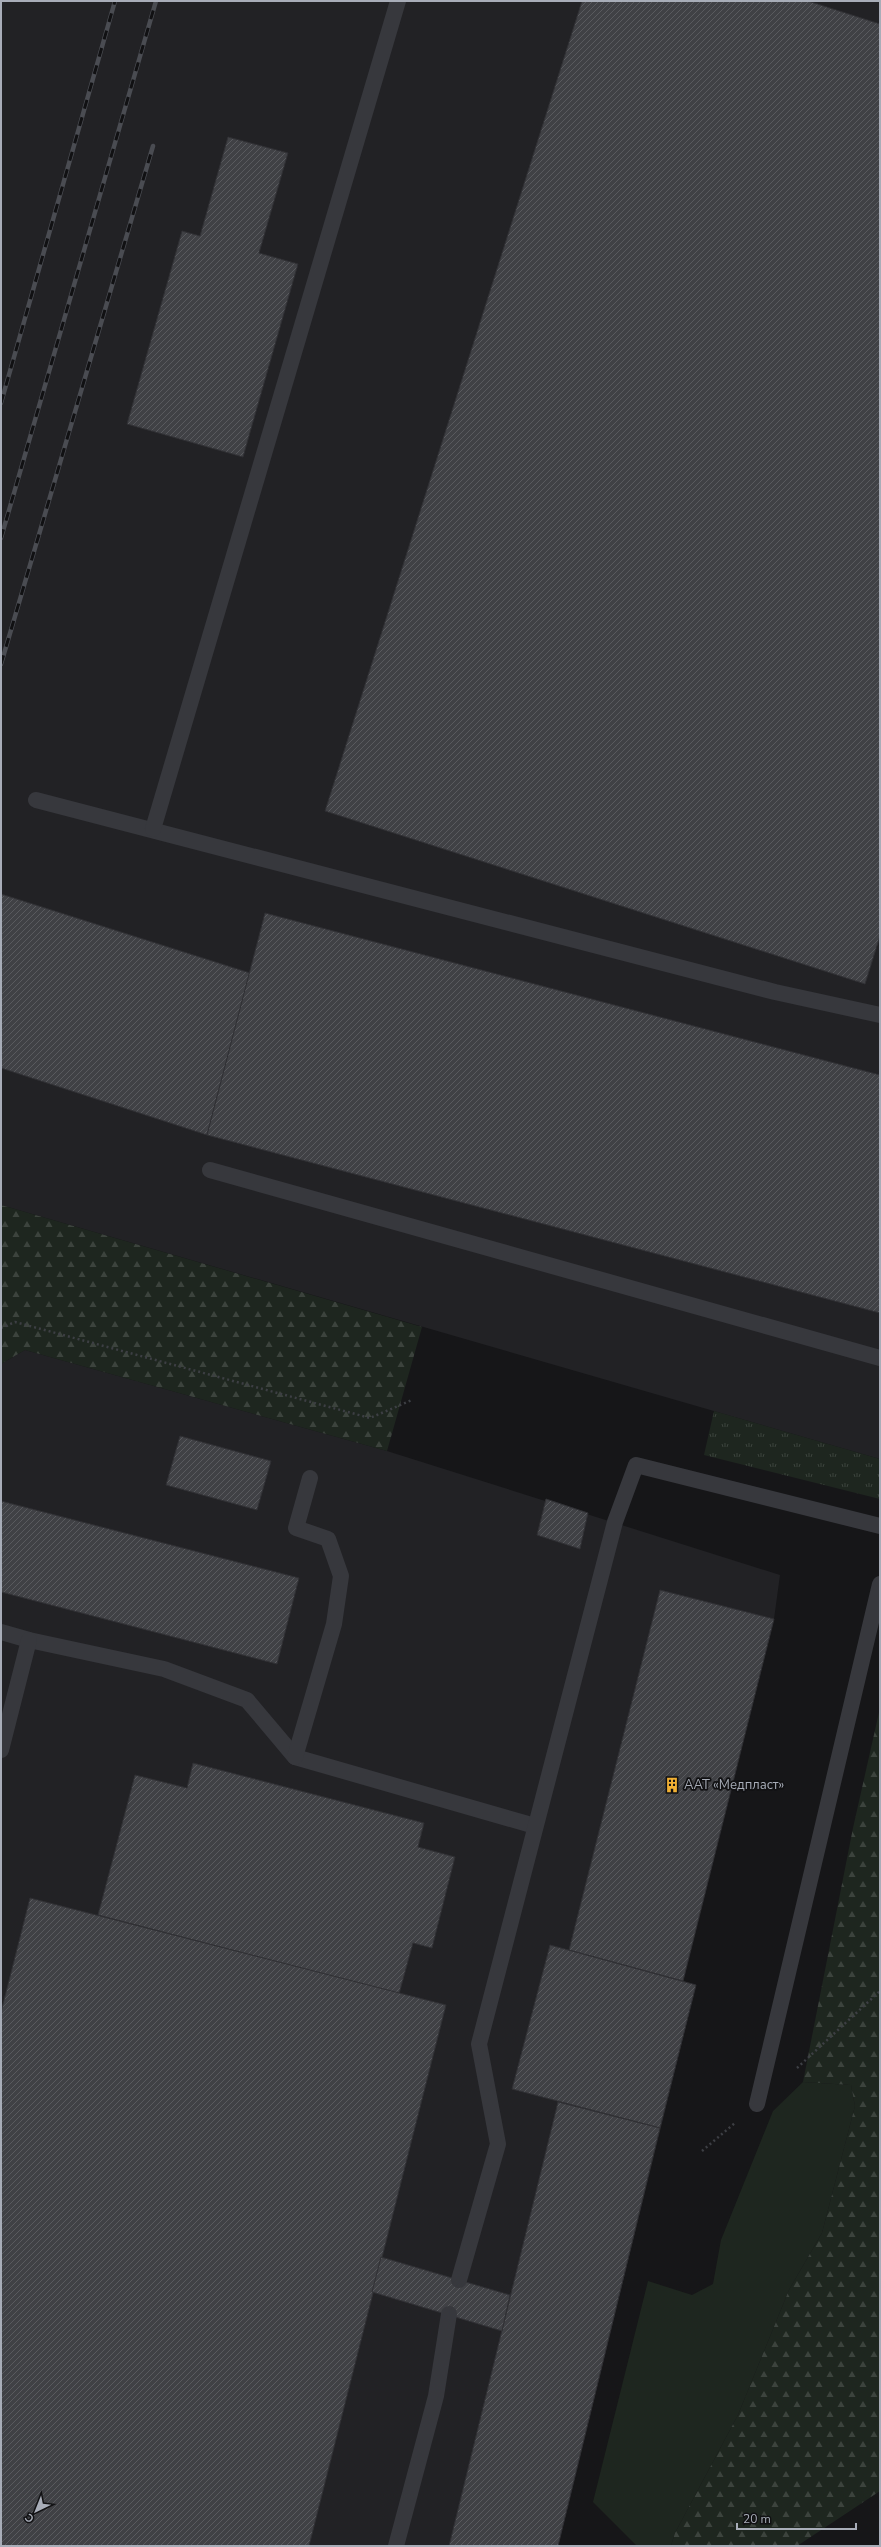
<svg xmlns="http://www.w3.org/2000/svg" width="881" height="2547" font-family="'Nunito Sans',sans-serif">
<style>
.built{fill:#222225}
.green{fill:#1e261f}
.forest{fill:url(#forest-firs)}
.park{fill:url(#park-tufts)}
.building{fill:url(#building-hatch);stroke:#303034}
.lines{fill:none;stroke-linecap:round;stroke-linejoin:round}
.path{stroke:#3d3f44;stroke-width:2.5;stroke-dasharray:2 3;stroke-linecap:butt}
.service{stroke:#37383d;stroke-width:16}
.rail-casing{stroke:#4a4c52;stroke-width:4.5}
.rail{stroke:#111113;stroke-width:3;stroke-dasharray:9;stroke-linecap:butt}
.labels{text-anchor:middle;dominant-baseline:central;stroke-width:3.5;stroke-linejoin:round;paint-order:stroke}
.poi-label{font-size:13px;fill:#a8adb8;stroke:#111113;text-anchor:start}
</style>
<defs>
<pattern id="forest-firs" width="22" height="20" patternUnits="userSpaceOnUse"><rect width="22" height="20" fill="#1e261f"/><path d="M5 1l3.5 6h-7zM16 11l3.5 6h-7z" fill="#3c433d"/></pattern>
<pattern id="park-tufts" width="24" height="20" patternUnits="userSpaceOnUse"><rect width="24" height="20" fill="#1e261f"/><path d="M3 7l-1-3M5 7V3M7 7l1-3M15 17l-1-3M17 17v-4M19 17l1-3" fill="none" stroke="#3c433d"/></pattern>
<pattern id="building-hatch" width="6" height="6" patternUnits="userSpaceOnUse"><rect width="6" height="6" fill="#404145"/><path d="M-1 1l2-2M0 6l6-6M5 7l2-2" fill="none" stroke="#595a5e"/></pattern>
</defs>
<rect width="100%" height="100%" fill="#161618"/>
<g class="built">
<path d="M1,1H880V1459L1,1205Z"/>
<path d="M25,1350L387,1451L780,1575L774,1619L683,1981L696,1985L558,2546H1V1364Z"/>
</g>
<path class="green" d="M803,2082L851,2085L855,2106L822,2233L789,2290L738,2415L675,2533L671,2546H637L593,2502L648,2281L692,2295L713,2284L721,2240L773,2111Z"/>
<g class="forest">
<path d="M1,1205L422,1327L387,1451L25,1350L1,1364Z"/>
<path d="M880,1708V2491L797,2546H671L675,2533L738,2415L789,2290L822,2233L855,2106L851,2085L803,2082L853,1828Z"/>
</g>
<path class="park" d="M714,1411L880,1459V1499L704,1455Z"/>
<g class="building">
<path d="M582,1H808L880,24V936L865,984L325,811Z"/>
<path d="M228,137L288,153L259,253L298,264L243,457L127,424L182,231L200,236Z"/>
<path d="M1,894L250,973L207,1135L1,1068Z"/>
<path d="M265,913L880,1075V1313L207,1135Z"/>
<path d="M180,1436L271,1461L257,1510L166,1485Z"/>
<path d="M546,1499L588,1513L580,1549L537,1535Z"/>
<path d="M1,1501L299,1578L277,1664L1,1592Z"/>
<path d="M660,1590L774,1619L683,1981L569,1950Z"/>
<path d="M193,1763L424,1823L418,1847L455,1857L432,1948L413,1943L399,1994L98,1915L135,1775L187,1788Z"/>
<path d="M30,1898L446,2005L309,2546H1V2012Z"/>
<path d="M550,1945L696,1985L660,2128L512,2089Z"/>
<path d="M558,2102L660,2128L558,2546H449Z"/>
<path d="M381,2257L510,2295L502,2331L372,2292Z"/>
</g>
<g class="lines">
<g class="path">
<path d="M1,1328L15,1322L370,1418L412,1400"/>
<path d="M797,2068L880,1991"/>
<path d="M702,2151L735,2123"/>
</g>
<g class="service">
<path d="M36,800L775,992L880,1015"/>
<path d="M153,829L398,1"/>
<path d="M210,1170L880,1358"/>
<path d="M1,1632L29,1640L164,1669L247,1700L295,1757L535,1826"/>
<path d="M1,1750L29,1640"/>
<path d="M295,1757L334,1624L341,1576L328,1539L296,1528L310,1478"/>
<path d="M757,2104L880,1584"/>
<path d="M459,2280L498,2144L479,2044L615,1522L636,1465L880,1526"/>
<path d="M396,2546L436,2396L449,2314"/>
</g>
<defs>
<g id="rail">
<path d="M1,403L115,1"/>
<path d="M1,538L156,1"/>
<path d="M1,664L153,146"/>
</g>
</defs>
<use href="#rail" class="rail-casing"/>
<use href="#rail" class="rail"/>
</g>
<defs>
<symbol id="building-bare" viewBox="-9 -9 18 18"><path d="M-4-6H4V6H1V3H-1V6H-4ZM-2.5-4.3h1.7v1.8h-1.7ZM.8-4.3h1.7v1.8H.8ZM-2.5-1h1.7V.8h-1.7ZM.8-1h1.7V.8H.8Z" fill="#f2b134" stroke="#111113" stroke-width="2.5" paint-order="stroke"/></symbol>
</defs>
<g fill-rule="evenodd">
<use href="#building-bare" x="661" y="1774" width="22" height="22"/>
</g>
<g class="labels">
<g class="poi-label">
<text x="684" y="1785">ААТ «Медпласт»</text>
</g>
</g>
<rect width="881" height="2547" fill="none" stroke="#a8adb8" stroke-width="4"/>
<g transform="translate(36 2511) rotate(223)" stroke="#111113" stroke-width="3" paint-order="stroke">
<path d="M0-3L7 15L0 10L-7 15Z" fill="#a8adb8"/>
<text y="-6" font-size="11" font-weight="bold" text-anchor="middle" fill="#a8adb8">С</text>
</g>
<path d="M737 2523v6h119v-6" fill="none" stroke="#a8adb8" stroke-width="2"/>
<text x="743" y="2523" font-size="12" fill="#a8adb8" stroke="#111113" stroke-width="3" paint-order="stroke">20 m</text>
</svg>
